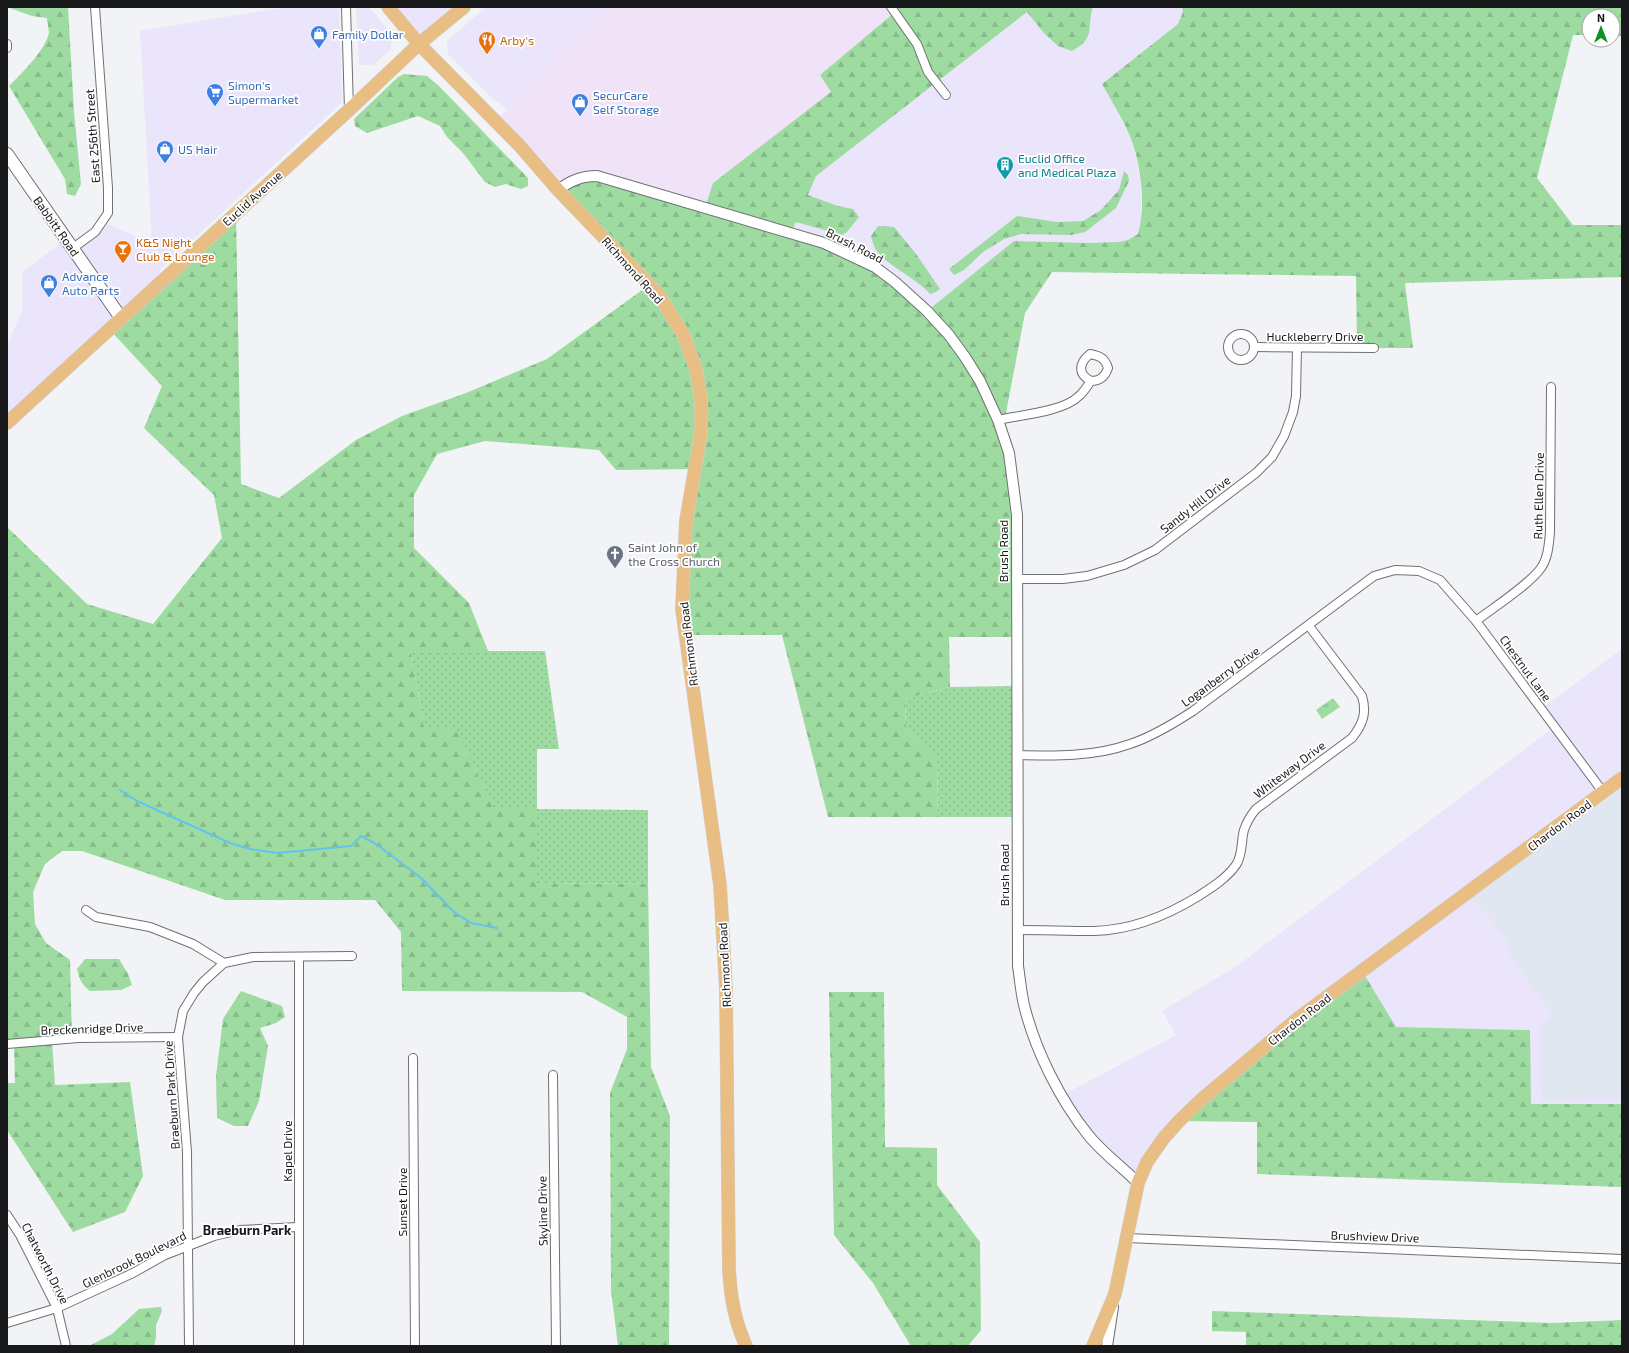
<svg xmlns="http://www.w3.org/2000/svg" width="1629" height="1353" font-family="'Exo 2',sans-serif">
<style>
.commercial{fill:#eae5fb}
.industrial{fill:#f1e3f7}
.built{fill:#e0e7f1}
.grass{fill:url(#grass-dots)}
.forest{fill:url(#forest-firs)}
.park{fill:url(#park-tufts)}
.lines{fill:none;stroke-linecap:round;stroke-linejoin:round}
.stream{stroke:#63c3f1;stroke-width:2}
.minor-casing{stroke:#6e7073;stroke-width:10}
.tertiary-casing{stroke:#6e7073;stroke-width:12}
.secondary-casing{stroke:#6e7073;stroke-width:14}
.primary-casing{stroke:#d1d1d1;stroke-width:14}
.minor{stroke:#fff;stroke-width:8}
.tertiary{stroke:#fff;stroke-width:10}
.secondary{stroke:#fff;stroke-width:12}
.primary{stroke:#e8be85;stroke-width:13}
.labels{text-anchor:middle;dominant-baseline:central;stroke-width:3.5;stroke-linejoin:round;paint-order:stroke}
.shop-label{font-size:12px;fill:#366cbe;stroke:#fff;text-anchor:start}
.food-label{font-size:12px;fill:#c56008;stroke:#fff;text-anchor:start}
.street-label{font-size:12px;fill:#18191a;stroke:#fff}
.culture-label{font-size:12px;fill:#0d838f;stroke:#fff;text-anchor:start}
.worship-label{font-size:12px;fill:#5b616d;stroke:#fff;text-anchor:start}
.neighbourhood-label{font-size:13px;font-weight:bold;fill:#18191a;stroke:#fff}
</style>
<defs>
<pattern id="grass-dots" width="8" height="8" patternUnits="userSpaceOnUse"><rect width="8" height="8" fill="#9ddba1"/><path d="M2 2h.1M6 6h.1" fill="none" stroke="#86bb8a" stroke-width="1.8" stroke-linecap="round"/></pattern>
<pattern id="forest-firs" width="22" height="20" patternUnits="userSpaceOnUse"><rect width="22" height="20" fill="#9ddba1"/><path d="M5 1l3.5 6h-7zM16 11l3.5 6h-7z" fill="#86bb8a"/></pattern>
<pattern id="park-tufts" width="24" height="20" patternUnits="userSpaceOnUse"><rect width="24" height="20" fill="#9ddba1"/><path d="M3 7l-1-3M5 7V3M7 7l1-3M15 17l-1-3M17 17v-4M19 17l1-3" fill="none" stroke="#86bb8a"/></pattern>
</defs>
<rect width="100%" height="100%" fill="#f1f3f6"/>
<g class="commercial">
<path d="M287,7H339L342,96L341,103L159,271L165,278L7,423V346L23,308L22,272L66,239L73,247L102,221L152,244L140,31Z"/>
<path d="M356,7H369L392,34L391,49L373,65H359Z"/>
<path d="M388,7H464L419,44Z"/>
<path d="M486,7H612L554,55L507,109L492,98L448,54L447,41Z"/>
<path d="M1041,7H1186L1178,24L1102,84L1128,133L1136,153L1141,188V222L1138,234L1128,240L1118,242L1088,243L1014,241L927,311L791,232L816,176L1027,12Z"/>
<path d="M1622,649V1104H1530V1030L1396,1027L1361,971L1202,1099L1138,1183L1090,1137L1061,1096L1176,1035L1162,1011L1237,966L1554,727L1541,709Z"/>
</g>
<path class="industrial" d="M612,7H891L895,12L820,75L832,92L713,183L705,208L558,190L496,122L554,55Z"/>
<path class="built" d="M1622,788V1099L1542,1101L1539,1048L1540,1029L1552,1014L1511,958L1507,947L1508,941L1472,897Z"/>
<g class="grass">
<path d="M411,651H545L559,749H537V809L648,810V884L537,883V809H494L455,728L424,727Z"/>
<path d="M1017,686V817H938L937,755L906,729L905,699L950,687Z"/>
</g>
<g class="forest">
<path d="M7,7H68L74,112L81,184L75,196L67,194L65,179L9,86C21,74 45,51 49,33C49,29 47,22 47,18L32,16Z"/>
<path d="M891,7H1093C1086,28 1097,37 1072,51L1058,46L1044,33L1027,12L816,176L808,195L838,206L853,209L859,217L847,232L842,235L796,222L791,232L875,267L927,311L1014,241L1088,243L1118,242L1128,240L1138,234C1145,210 1142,179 1136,154C1130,130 1114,106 1102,84L1178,24L1183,12L1182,7H1622V36H1613V16H1589V35H1573L1537,178L1573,225H1622V277L1405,283L1413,348H1357L1356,276L1052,272L1025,313L1005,418L998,420L1014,480L1016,637H949L950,687L905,699L906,729L937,755L938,817H828L782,635H686L695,469L616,470L599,450L485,441L437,454L414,495V548L469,603L488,651H411L424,727H455L494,809H537V883L648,884L651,1067L670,1116L669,1346H618L611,1290L610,1093L627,1049V1017L582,992L402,991L401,932L375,900H225L82,851H62L45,864L33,892L35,924L46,943L70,960L72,1039L52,1041L55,1085L130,1082L143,1176L125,1212L73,1232L7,1130V1083H15L14,1044H7V527L87,604L153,624L222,538L214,495L144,428L162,386L109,329L236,213L241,484L279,498L356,440L402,416L466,393L547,359L649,285L558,190L587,176L705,208L713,183L831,92L820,75L895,12Z"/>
<path d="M404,74L427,76L439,86L528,178V186L521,189L506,184L495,187L485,182L463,153L447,137L440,126L418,116L367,133L355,126L354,119L398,77Z"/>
<path d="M1124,171L1128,175L1129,181L1116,208L1085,232L1071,235L1021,234L1004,239L983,252L964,270L954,275L949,269L1017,216L1057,222L1083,221L1101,210L1119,190Z"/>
<path d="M878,226L894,227L916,254L940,289L936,292L930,294C917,278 882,263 875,248C873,244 872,240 871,236Z"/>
<path d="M85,959H119L128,974L132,985L121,990L90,991C82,985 79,979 77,969Z"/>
<path d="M1362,971L1396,1027L1530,1030L1531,1104H1622V1187L1257,1174V1122L1179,1121Z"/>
<path d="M241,991L282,1006L285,1017L276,1023L260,1028L268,1046L259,1101L248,1126H234L217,1118L216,1076L223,1019Z"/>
<path d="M829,992H884L885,1147L937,1148V1185L980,1242L981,1330L968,1346H911L873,1283L834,1235Z"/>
<path d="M161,1307L162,1311L156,1325V1337L154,1346H89L112,1334L139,1309Z"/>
<path d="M1212,1311L1551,1323L1622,1320V1346H1246V1332L1212,1331Z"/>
</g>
<g class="park">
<path d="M1476,7H1622V13Z"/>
<path d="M1333,698L1340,707L1322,719L1316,710Z"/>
</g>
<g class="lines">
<path class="stream" d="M120,790L137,801L230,843L250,849L277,853L351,846L361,836L376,844L420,877L454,912L471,923L497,928"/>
<defs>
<g id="minor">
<path d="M346,7L349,110"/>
<path d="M891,7L917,44L928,72L946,95"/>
<path d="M7,44V48"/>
<path d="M73,248L95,232L108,213V188L95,7"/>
<circle cx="1241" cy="347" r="13"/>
<path d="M1255,347L1374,348"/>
<path d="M998,420C1020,415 1063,412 1079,396C1084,392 1087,386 1091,381C1100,381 1105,377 1108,368C1105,358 1100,356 1090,354C1079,363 1077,374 1091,381"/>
<path d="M1016,579H1063L1087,576L1124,565L1155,550L1256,473L1272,457L1284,436L1293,412L1296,396L1297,348"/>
<path d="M1476,621C1493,608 1530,584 1541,568C1548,558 1549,544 1550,532L1551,387"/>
<path d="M1017,755C1054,756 1094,757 1130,744C1152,737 1173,724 1193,711L1374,576L1395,570L1419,571L1440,580L1476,621L1603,792"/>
<path d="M86,910L96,917L150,927L193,944L224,963"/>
<path d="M1018,930C1043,930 1068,931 1094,931C1130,930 1166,916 1197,897C1211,888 1226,879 1236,865C1243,855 1241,840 1244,830C1247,821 1251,815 1256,809L1352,738C1363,724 1367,713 1362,696L1309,626"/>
<path d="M299,957V1346"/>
<path d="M7,1044L78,1038L178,1037"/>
<path d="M413,1058L415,1346"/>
<path d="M553,1075L556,1346"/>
<path d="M7,1215L20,1235L57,1308L66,1346"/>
<path d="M1127,1238L1622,1259"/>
<path d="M7,1323L57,1308L133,1273L165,1255L214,1236L240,1230L298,1227"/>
<path d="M189,1346L187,1152L178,1037L183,1011L194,993L203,982L224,963L253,957L352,956"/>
</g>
<g id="tertiary">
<path d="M558,190C570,181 581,176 597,176L824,243L875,267L895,282L927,311L949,335L965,357L980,381L998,420L1009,453L1017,515L1018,966C1020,979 1021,992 1024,1005C1035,1050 1060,1100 1089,1136C1103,1153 1122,1167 1138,1183"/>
<path d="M1107,1346L1113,1307"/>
</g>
<path id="secondary" d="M7,154L121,318"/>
<g id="primary">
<path d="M388,7L419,44L519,145L558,190L659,295L683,334L696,369L701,399V433L686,521L682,609L720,885L726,989L729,1270C731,1298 734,1319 746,1346"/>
<path d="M7,423L349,110L419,44L464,7"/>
<path d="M1093,1346L1115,1294L1138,1183L1147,1162L1163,1139L1179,1121L1202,1099L1297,1019L1622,778"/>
</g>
</defs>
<use href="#minor" class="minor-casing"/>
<use href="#tertiary" class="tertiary-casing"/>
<use href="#secondary" class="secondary-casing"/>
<use href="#primary" class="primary-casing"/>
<use href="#minor" class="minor"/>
<use href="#tertiary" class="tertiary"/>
<use href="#secondary" class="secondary"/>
<use href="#primary" class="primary"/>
</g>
<defs>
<symbol id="shop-pin" viewBox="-11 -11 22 30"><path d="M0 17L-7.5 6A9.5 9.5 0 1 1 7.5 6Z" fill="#3f7fe0" stroke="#fff"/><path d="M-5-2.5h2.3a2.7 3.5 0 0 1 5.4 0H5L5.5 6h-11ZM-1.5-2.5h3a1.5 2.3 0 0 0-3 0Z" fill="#fff"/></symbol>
<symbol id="restaurant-pin" viewBox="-11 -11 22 30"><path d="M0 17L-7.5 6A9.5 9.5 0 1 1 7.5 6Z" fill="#e8710a" stroke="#fff"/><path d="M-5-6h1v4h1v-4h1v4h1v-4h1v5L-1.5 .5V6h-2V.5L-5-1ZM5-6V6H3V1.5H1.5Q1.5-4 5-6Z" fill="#fff"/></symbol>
<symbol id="supermarket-pin" viewBox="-11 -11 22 30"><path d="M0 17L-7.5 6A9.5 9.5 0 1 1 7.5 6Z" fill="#3f7fe0" stroke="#fff"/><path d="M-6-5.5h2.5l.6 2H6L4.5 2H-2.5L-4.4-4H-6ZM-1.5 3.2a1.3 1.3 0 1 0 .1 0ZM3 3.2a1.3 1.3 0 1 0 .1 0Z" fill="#fff"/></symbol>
<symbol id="building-pin" viewBox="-11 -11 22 30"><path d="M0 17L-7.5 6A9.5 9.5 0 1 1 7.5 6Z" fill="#0f9aa8" stroke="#fff"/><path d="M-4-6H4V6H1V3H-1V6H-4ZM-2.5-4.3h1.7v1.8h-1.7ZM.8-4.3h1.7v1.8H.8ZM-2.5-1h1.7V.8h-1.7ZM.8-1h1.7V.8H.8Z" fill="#fff"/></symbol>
<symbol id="bar-pin" viewBox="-11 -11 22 30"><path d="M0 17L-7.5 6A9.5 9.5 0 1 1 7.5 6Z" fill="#e8710a" stroke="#fff"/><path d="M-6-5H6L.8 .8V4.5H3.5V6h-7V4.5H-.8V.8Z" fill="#fff"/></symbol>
<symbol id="church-pin" viewBox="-11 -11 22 30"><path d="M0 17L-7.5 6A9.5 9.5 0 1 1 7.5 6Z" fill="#6b7280" stroke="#fff"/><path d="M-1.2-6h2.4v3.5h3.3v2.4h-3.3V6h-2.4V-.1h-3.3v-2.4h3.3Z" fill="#fff"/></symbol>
</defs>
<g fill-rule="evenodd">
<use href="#shop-pin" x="309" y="24" width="20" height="27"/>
<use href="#restaurant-pin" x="477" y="30" width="20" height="27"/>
<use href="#supermarket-pin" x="205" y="82" width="20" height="27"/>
<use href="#shop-pin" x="570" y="92" width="20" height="27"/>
<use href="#shop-pin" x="155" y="139" width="20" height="27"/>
<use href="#building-pin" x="995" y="155" width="20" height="27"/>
<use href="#bar-pin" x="113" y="239" width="20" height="27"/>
<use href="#shop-pin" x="39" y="273" width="20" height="27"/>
<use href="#church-pin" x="605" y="544" width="20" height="27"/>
</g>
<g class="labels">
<g class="shop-label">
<text x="332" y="34">Family Dollar</text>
<text x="228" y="85">Simon's<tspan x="228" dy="14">Supermarket</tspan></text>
<text x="593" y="95">SecurCare<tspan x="593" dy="14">Self Storage</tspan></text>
<text x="178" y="149">US Hair</text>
<text x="62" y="276">Advance<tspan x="62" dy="14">Auto Parts</tspan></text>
</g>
<g class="food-label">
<text x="500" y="40">Arby's</text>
<text x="136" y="242">K&amp;S Night<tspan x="136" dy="14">Club &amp; Lounge</tspan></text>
</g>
<g class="street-label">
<text transform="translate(92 136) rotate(-94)">East 256th Street</text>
<text transform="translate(252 198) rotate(-42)">Euclid Avenue</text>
<text transform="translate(57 226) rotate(55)">Babbitt Road</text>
<text transform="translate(855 245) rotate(27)">Brush Road</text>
<text transform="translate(633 270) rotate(48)">Richmond Road</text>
<text x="1315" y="336">Huckleberry Drive</text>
<text transform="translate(1538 496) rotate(-89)">Ruth Ellen Drive</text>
<text transform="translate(1195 504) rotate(-38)">Sandy Hill Drive</text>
<text transform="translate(1003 551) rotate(-90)">Brush Road</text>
<text transform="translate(688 644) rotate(-97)">Richmond Road</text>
<text transform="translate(1526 668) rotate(54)">Chestnut Lane</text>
<text transform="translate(1220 676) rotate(-36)">Loganberry Drive</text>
<text transform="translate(1289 769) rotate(-37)">Whiteway Drive</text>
<text transform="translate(1559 825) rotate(-37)">Chardon Road</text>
<text transform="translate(1004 875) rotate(-90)">Brush Road</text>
<text transform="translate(724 965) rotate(-93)">Richmond Road</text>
<text transform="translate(1299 1019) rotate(-38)">Chardon Road</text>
<text transform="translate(92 1028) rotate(-2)">Breckenridge Drive</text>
<text transform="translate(171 1095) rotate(-94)">Braeburn Park Drive</text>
<text transform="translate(287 1151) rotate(-90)">Kapel Drive</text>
<text transform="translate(402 1202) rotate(-90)">Sunset Drive</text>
<text transform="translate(542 1211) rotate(-91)">Skyline Drive</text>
<text transform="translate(1375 1236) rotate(2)">Brushview Drive</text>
<text transform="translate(134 1259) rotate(-26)">Glenbrook Boulevard</text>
<text transform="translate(46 1263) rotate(63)">Chatworth Drive</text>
</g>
<g class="culture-label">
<text x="1018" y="158">Euclid Office<tspan x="1018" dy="14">and Medical Plaza</tspan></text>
</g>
<g class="worship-label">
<text x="628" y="547">Saint John of<tspan x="628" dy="14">the Cross Church</tspan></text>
</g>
<g class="neighbourhood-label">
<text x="247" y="1230">Braeburn Park</text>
</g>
</g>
<rect width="1629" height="1353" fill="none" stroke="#18191a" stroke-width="16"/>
<g transform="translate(1601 28)"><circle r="19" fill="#ffffff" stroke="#a3a3a3"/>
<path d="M0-3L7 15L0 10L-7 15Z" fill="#0d9123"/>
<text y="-6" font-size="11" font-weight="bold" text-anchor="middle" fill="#18191a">N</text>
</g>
</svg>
